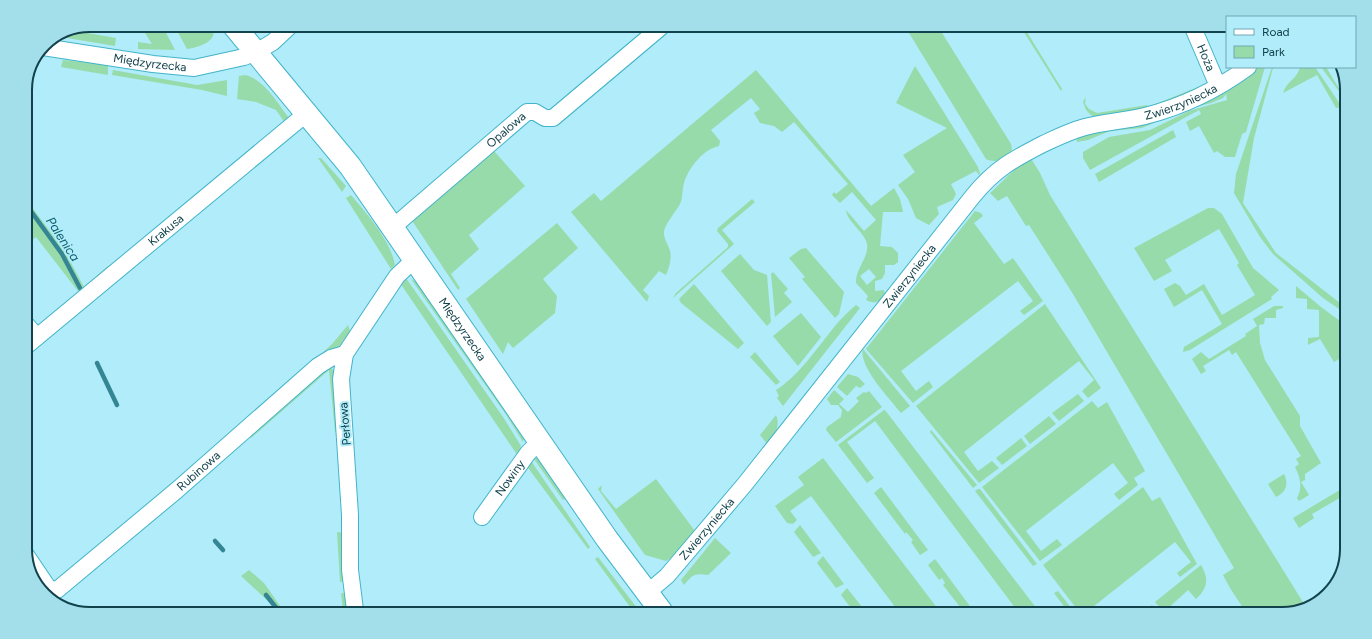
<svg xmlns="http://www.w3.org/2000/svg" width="1372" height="639" font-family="Figtree,sans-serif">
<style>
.green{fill:#98dbaa;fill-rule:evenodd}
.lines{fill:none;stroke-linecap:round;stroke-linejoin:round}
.stream{stroke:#348695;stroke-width:4.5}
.street-casing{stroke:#42b4c9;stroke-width:18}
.secondary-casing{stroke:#42b4c9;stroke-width:24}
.street{stroke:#fff;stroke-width:16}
.secondary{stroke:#fff;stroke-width:22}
.labels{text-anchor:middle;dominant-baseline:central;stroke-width:4;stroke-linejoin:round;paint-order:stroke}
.street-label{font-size:12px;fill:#12424b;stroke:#b0ecf9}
.water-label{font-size:13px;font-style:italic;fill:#10606d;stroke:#b0ecf9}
.rim{fill:none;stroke:#12424b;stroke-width:2}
</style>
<rect width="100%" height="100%" fill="#b0ecf9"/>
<g class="green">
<path d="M140,25H162L175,50L138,49V42L152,44Z"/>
<path d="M171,25H206L209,29L212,27C220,41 197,48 187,49L175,27Z"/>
<path d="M906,28H939L1011,144L1012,150C1005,159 997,164 986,159Z"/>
<path d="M1022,29H1025L1062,89L1061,91Z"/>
<path d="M76,31L116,38L115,46L61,37Z"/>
<path d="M63,60L108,65V75L61,67Z"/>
<path d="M915,66L978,167L980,174L979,175L976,171L951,184L956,194L953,200L937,207L939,214L929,225L916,218L908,199L898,185L915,172L903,155L947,128L896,103Z"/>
<path d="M1257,67H1265L1246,132L1242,134L1235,157H1225L1217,151L1214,153L1199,126L1190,131L1186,122L1201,114L1199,110L1090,170L1083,158V152L1109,137L1150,130L1189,111L1227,100L1226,94L1223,98L1211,103L1184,110L1142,128L1110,131L1088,140L1077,142L1076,136L1254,70Z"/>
<path d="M1272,67H1275L1273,68L1254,138L1243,203L1276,253L1345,307V313L1323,298L1273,254L1260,237L1234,193L1236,174Z"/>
<path d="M1300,67H1315L1342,107L1336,108L1317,75L1283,93C1286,82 1298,78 1300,67Z"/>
<path d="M1321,67H1326L1347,102Z"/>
<path d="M113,70L197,85L227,80V96L202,90L112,75Z"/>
<path d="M756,70L871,206L894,188L900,199L903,212H883L880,246L892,247L898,253V262L894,265H885V273L882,279L875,281V291L884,290L885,295C880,303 874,304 866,300L868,296L856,283C855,269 869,258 867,244C864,231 847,222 846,210L864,231L876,220L852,192L840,203L832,195L834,192L836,194L848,184L794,122L782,132L774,126L760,123L754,113L760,109L751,98L711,130L720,141L719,146C703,149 688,169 684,183C682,190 683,198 680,204C675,213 667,221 664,231C663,238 668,244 670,251C672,259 669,268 666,275L659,271L643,290L649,296L647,302L571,212L594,193L601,201ZM869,269L876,277L867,285L860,276Z"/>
<path d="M245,75C264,79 278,104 289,118L285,123L276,110L256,102L237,99L239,76Z"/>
<path d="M1203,85L1202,88L1157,108L1094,118L1086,110L1083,102L1086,97L1085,104L1089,109L1097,113L1147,105L1148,107Z"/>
<path d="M1173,130L1176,137L1099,182L1095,174Z"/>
<path d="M493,152H495L525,186L469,235L479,249L451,274L460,288L458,290L413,222L414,219Z"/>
<path d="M318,158H321L346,186L342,192Z"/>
<path d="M1032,160L1040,173L1050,195L1306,607L1283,614H1247L1230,588L1223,575L1234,568L1073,294L1029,225L1026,226L1007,196L998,201L990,193C1004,181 1014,166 1032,160Z"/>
<path d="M351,195C367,214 391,241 395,265L391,269L346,198Z"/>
<path d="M25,198L64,250L84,287L108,266L109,270L81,295L36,237L25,246Z"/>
<path d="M752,199L755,202L722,230L734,244L673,298L676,293L728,247V244L717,231L718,228Z"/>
<path d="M1208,208H1214L1222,214L1253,268L1279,290L1271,297L1272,299L1190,350L1183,352L1184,347L1222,324L1202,290L1174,307L1164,289L1175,283L1180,286L1186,295L1204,284L1222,315L1255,295L1237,265L1239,263L1219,229L1165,260L1172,271L1154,281L1134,248Z"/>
<path d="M975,211L981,213L983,216L974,223L1004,264L1013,258L1043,301L1024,315L1020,311L1033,301L1018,281L901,371L916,391L929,381L933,387L913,403L866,349Z"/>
<path d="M557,223L578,248L543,279L557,296L555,313L513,348L508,342L503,354L466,299Z"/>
<path d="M806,248L844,292L839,314L835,318L802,279L805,277L789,258L801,249Z"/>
<path d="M740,254L754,270L767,275L771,322L767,326L721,271Z"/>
<path d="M773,272L788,289L784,293L792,302L775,317L771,274Z"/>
<path d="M406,278L503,417L521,446L518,456L400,283Z"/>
<path d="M411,279L418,283L525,435L523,442L507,416Z"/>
<path d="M694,284L744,343L738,349L681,303L679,299Z"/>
<path d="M1296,286L1321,307L1344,324V356L1334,362L1320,339L1308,345V338L1319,337V310L1307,309V299L1296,298Z"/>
<path d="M1045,304L1101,388L1088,398L1082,391L1094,380L1079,361L964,452L978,471L992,461L999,468L979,483L916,406Z"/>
<path d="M856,305L860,308L783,406L777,398L779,396L776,390C810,368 826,329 856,305Z"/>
<path d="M1274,306H1283V308L1276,310V318H1265L1264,324L1259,325L1260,343L1265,360L1300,416V426L1321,463L1305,474V480L1301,482L1309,495L1299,501L1297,498C1303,487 1300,477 1295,467L1299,464L1296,459L1301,456L1236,352L1232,355L1229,350L1203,366L1206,371L1201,374L1192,359L1201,352L1209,359L1246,336L1245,334L1257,326L1253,319Z"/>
<path d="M801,313L821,337L798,366L773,336Z"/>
<path d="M348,325L350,331L338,348L318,357L332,344Z"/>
<path d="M863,349L910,406L901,413C890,399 858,366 863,349Z"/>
<path d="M755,352L780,382L776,385L750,357Z"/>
<path d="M329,367L335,371L340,429L335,432L329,370L251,438L249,434Z"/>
<path d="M848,374L858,377L865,384L860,388L856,386L847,396L837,387Z"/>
<path d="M834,390L844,399L839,404L848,412L859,401L856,398L864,392L866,393L869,391L882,407L836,442L826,430L827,427L841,417L842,410L838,405H831L827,399Z"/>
<path d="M1078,394L1084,401L1059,421L1052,413Z"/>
<path d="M1092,401L1098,408L1107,402L1145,471L1134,478L1138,485L1119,500L1114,494L1128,483L1113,463L1026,531L1041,551L1057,539L1062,545L1040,561L982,487Z"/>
<path d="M884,410H885L1040,613H1019L875,421L847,442L874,478L867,483L838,445Z"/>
<path d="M776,415C781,427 774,435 768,445L760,435Z"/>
<path d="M1049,416L1056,424L1030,444L1024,436Z"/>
<path d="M931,430L977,485L973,488L930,432Z"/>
<path d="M1021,438L1027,446L1002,465L996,458Z"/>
<path d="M536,458L541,459L565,499L563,500L534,459Z"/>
<path d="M823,458L941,613L899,612L811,496L790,511L797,520L793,524L787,523L775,506L804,485L798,477Z"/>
<path d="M531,461L590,547L588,549L526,465Z"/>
<path d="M1284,474C1289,484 1286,492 1276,497L1268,484Z"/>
<path d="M656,479L695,531L674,556L666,561L645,555L598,489L602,485L601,491L616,509Z"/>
<path d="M881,487L928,550L920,555L911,542L913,540L906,532L905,534L874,493Z"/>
<path d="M1143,487L1152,501L1160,497L1197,564L1180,577L1177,573L1191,562L1175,542L1089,610L1091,613H1080L1043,565Z"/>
<path d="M1343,488V496L1312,514L1314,518L1299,528L1293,518Z"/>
<path d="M978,489H980L1037,564L1033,566L975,491Z"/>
<path d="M800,525L821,553L813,557L794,532Z"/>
<path d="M337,532L345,533L347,581L340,582Z"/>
<path d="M715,538L731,553L708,575C695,573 693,574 684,585L681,580Z"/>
<path d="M823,556L844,584L836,588L817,563Z"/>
<path d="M598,557L634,604L640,611H633L595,559Z"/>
<path d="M935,559L975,613H967L968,611L963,606L960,607L943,585L945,583L942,578L939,580L928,565Z"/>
<path d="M1201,565C1209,579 1208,588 1196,599L1188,590L1164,612L1155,602Z"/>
<path d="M249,570L264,583L283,610H275L269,602L241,576Z"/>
<path d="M847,588L866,612H854L841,595Z"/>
<path d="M1058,591L1075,613H1069L1054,593Z"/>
<path d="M341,593L348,594L351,610H343Z"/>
<path d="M1152,605L1159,613H1141Z"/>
</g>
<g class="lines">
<g class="stream">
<path d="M25,203L62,254L80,288"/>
<path d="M97,363L117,405"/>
<path d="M215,541L223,550"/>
<path d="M266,595L278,610"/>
</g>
<defs>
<g id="street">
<path id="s1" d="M1194,30L1218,86"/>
<path id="s2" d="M43,47L153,64L194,68L244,57L256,52L273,42L290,26"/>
<path id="s3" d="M393,227L527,112H535L545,118H553L661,27"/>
<path d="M25,323L37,337"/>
<path id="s4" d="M25,347L307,113"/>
<path id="s5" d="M482,517L528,453L540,441"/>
<path id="s6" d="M26,555L49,589L57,590L177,490L318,366L331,358L345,354"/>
<path id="s7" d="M647,593L667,576L745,484L973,196C995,169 1012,160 1043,144C1056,138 1070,131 1085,127C1104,122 1125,121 1145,116C1181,107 1218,89 1248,67"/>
<path d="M355,610L350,570V515L341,379L345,354L397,276L414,260"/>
</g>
<g id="secondary">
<path id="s8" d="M234,26L350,166L607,539L661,611"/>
</g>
</defs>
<use href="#street" class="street-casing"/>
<use href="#secondary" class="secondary-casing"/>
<use href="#street" class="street"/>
<use href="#secondary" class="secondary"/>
</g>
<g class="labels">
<g class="street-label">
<text stroke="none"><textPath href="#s1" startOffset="30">Hoża</textPath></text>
<text stroke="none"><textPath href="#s2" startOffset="108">Międzyrzecka</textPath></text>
<text stroke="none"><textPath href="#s7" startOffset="747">Zwierzyniecka</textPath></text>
<text stroke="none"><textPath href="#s3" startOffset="149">Opalowa</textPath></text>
<text stroke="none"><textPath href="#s4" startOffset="183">Krakusa</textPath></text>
<text stroke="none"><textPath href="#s7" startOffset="412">Zwierzyniecka</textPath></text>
<text stroke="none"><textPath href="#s8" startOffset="380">Międzyrzecka</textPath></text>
<text transform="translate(345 424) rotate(-95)">Perłowa</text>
<text stroke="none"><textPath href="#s6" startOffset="234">Rubinowa</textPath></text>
<text stroke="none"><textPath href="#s5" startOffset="48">Nowiny</textPath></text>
<text stroke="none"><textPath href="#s7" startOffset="88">Zwierzyniecka</textPath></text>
</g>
<g class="water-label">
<text transform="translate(63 239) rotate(57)">Palenica</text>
</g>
</g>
<path d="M0 0H1372V639H0ZM90 32H1282A58 58 0 0 1 1340 90V549A58 58 0 0 1 1282 607H90A58 58 0 0 1 32 549V90A58 58 0 0 1 90 32Z" fill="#a3deeb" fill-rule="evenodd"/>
<path class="rim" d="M90 32H1282A58 58 0 0 1 1340 90V549A58 58 0 0 1 1282 607H90A58 58 0 0 1 32 549V90A58 58 0 0 1 90 32Z"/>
<rect x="1226" y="16" width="130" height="52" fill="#b0ecf9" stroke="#71a8b3"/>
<rect x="1234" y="29" width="20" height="6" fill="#ffffff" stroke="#71a8b3"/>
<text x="1262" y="36" font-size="12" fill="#12424b">Road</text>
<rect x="1234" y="46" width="20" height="12" fill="#98dbaa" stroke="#71a8b3"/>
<text x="1262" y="56" font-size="12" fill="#12424b">Park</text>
</svg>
